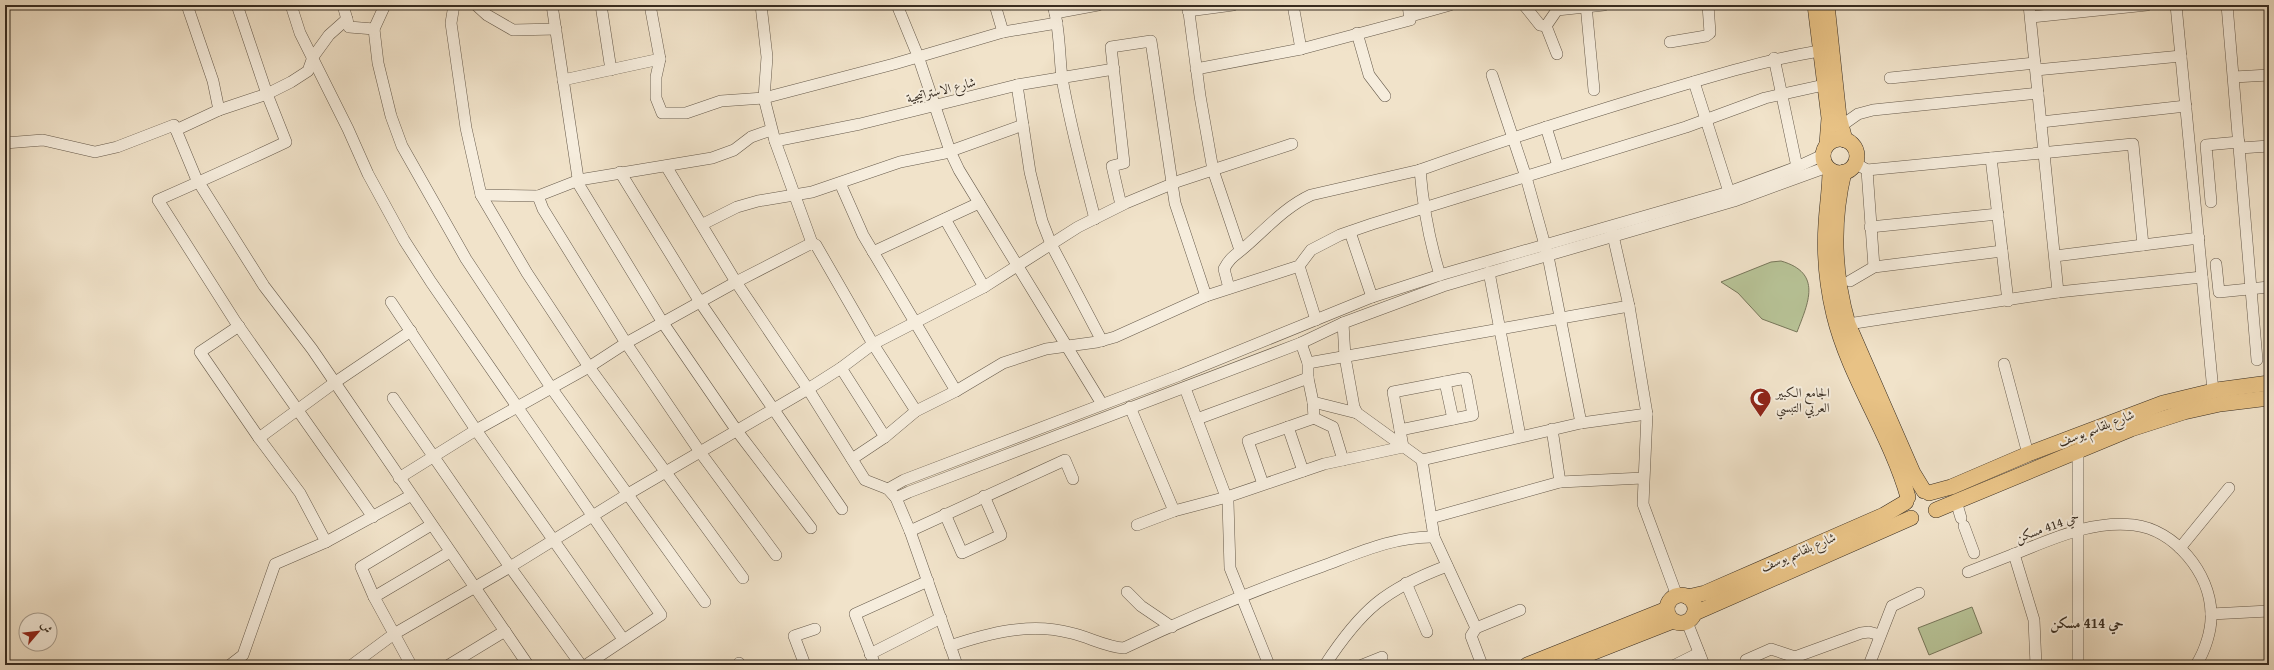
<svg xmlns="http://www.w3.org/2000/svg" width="2274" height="670" font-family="'Gentium Book Plus',Amiri,serif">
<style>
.green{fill:#b8c498;stroke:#78785c}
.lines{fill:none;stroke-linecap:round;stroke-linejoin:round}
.minor-casing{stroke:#665a4b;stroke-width:12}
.major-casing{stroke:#372c21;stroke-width:16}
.minor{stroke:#f6eddd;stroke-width:11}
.major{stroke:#e8c285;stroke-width:15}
.labels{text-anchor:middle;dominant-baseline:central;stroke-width:4;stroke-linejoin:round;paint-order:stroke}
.street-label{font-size:13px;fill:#372c21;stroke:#f6eddd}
.poi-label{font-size:13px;fill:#372c21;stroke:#f6eddd;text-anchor:start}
.neighbourhood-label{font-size:14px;font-weight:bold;fill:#372c21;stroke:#f6eddd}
</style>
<rect width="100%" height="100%" fill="#f1e3ca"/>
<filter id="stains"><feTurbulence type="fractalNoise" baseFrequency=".005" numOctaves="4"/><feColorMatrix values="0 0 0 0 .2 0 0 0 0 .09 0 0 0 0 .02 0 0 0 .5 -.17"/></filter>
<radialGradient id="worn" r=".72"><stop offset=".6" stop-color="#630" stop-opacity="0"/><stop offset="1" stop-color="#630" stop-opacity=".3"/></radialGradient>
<g class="green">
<path d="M1781,261C1823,273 1808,303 1797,332L1762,319L1738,293L1721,282L1771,262Z"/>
<path d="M1972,607L1982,633L1929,655L1918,628Z"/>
</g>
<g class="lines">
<defs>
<g id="minor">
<path d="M187,5L213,81L219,110"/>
<path d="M237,5L267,94L286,142C244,162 201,181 158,200L235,321L373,517"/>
<path d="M291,5L300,33L348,129L368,174L404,240L431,282L661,615L586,665"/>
<path d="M343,5L349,27L374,29L378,63L391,116L402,146L466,259L552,389L705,602"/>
<path d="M454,5L451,23L466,128L481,195L527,273L589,367L743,578"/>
<path d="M476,5L487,15L513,30L556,29"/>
<path d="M552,5L579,185L663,323L737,431L811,528"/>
<path d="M601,5L611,70"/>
<path d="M650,5L660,59L656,77V98L662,113H686L721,101L764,98L894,64L1003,32L1057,23"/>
<path d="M761,5L767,57L764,98L775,141L812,243"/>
<path d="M897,5L918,56L950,151L959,170L1102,404"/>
<path d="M995,5L1003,32"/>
<path d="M1053,5C1060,29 1059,53 1062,78C1070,125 1083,172 1095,219"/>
<path d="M1188,5L1200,96L1213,170L1240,250"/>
<path d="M1293,5L1301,49"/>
<path d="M1524,5L1540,25L1546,26"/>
<path d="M1586,5L1594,90"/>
<path d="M2029,5L2058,292"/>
<path d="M2176,5L2213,391"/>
<path d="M2227,5L2257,360"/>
<path d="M1188,11L1233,5"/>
<path d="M1055,13L1098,5"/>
<path d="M1411,16L1450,5"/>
<path d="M2031,17L2147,5"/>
<path d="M374,29L385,5"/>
<path d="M1357,33L1369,75L1385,96"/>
<path d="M1670,42L1706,36L1710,33L1708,5"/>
<path d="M1557,54L1546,26L1557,10L1604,5"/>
<path d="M1774,58L1797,167"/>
<path d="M1196,69L1301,49L1410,20L1408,5"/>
<path d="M2036,70L2181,56"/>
<path d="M1492,75L1526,177L1548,256L1581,423"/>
<path d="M2234,77L2269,75"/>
<path d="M1890,78L2035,63"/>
<path d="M563,80L660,59"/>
<path d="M1694,82L1729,192"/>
<path d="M1017,85L1030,172L1042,221L1051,244L1102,341"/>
<path d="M2041,122L2186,106"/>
<path d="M1841,126L1858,114L1873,110L2038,93"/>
<path d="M1546,127L1558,166"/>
<path d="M176,130L219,110L267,94L291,82L308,71L313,57L329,35L347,19"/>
<path d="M775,141L860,124L1017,85L1114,69"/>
<path d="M5,143L43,140L95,152L117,147L174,125L196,178L264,286L312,349L528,665"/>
<path d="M2240,148L2269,146"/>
<path d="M1991,158L2008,301"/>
<path d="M1855,163L1867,170L1874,267"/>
<path d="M666,166L736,282L808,389L865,480L888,489L896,498L910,531L957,665"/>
<path d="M1420,170C1495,143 1570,119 1646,96C1703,79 1760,61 1819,51"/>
<path d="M1867,170L2133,144L2143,245"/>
<path d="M620,172L700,302L842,509"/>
<path d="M840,183L863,235L956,391"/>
<path d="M481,195L538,196L579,180L712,158L734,150L751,137L771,130"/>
<path d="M538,196L543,209L626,343L700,452L776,555"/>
<path d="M2211,202L2206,145L2239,142"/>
<path d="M1121,205L1112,166L1124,163L1111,47L1151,41L1175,203L1206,296"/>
<path d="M945,219L984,287"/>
<path d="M703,224L737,207L758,201L812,192L900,162L945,153L1023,125"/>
<path d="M1870,227L1998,214"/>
<path d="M1612,231L1629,306L1647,414L1643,504L1677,596"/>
<path d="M1350,232L1372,297"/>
<path d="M873,252L979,203"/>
<path d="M2055,256L2199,238"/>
<path d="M2216,264L2219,292L2269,287"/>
<path d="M1299,266L1316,320"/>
<path d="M1489,272L1520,436"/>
<path d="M1850,281L1874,267L2002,251"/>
<path d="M1229,288L1224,269C1230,257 1236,255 1245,247C1267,228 1285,207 1311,195L1420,170C1423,206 1429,240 1440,275"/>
<path d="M391,302L476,430L623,639"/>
<path d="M1343,323L1345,357L1354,407L1357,413L1422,460L1434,537L1476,628"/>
<path d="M1848,324L2058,292L2202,277"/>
<path d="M239,326L200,352L259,438L300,493L326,542"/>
<path d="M1301,343L1308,363V378L1313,402L1357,413"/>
<path d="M1308,363L1629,306"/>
<path d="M2004,364L2028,454"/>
<path d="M841,368L885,437"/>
<path d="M1466,378L1473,415L1400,430L1393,392Z"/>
<path d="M1445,382L1453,419"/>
<path d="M1185,388L1228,502L1230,568L1269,665"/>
<path d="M393,398L510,567L581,665"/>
<path d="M1130,407L1174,511"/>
<path d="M1314,418L1333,427L1343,460"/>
<path d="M1197,419L1308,378"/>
<path d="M1288,427L1303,471"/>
<path d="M1552,429L1560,482"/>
<path d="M259,438L334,383L411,331"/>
<path d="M852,459L885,437L916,411L956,391L1003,363L1046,349L1097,342L1115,337L1206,296L1299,266L1311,250L1340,235L1372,224L1686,127L1765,98L1824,85"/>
<path d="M1422,460L1581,423L1647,414"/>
<path d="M399,478L476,430L589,367L626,343L736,282L812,243L816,245L873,344L916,411"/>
<path d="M1263,484L1248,441L1314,418L1313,402"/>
<path d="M888,489L904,480L1180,375L1372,297L1440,275L1729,192L1797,167L1823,155"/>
<path d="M896,498L909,492L1301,343L1343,323L1443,286L1734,201L1827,167"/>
<path d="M1956,501L1961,518"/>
<path d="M945,514L962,553L1001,535L984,496"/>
<path d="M1431,518L1560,482L1643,478"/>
<path d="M1137,525L1174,511L1227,497L1324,464L1403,447L1400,430"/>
<path d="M1964,526L1974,553"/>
<path d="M910,531L1065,460L1073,479"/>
<path d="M2180,548L2229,488"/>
<path d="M1968,572L2014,554"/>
<path d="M1406,583L1427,632"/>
<path d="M1127,592L1141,606L1172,627"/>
<path d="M374,597L450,552"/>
<path d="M2211,614L2269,611"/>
<path d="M1687,622L1704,665"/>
<path d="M950,646C989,633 1030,622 1071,633C1089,637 1106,647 1124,648C1189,617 1255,590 1323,566C1358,553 1395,536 1434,537"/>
<path d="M870,654L941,618"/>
<path d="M1746,660L1771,649L1795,657L1861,633L1869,632L1880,635"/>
<path d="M739,663L740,665"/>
<path d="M230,665L243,655L275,564L326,542L410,496"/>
<path d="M352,665L394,634L510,567L628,494L808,389L841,368L873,344L984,287L1078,227L1126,203L1179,181L1292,144"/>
<path d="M411,665L374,597L361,567L431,525"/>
<path d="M449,665L505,631"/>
<path d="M805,665L794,636L815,629"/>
<path d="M875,665L855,614L928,581"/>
<path d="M1325,665C1361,610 1385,589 1447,566"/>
<path d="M1362,665L1382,657"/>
<path d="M1482,665L1471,636L1476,628L1520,610"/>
<path d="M1675,665L1699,653"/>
<path d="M1869,665L1892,606L1919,593"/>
<path d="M2036,665L2034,620L2014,554C2053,539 2091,520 2134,525C2175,530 2210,573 2211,613C2212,630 2205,651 2196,665"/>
<path d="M2078,665V450"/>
</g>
<g id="major">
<path d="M1815,5L1829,118L1827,144"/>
<path d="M1827,5L1839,117L1845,140"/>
<circle cx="1840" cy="156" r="17"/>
<path d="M1830,170C1830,188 1827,206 1826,224C1824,254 1827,286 1834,315C1849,377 1890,434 1908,497"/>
<path d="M1844,172C1832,222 1834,275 1848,324L1913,473L1924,491"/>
<path d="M1929,493L1951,487L2028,454L2163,403L2217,390L2269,383"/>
<path d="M1936,510L2131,429L2184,412L2220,404L2269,398"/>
<circle cx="1681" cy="609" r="14"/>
<path d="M1688,597L1705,593L1884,515L1906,502"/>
<path d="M1695,613L1911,518"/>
<path d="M1527,665L1667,609"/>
<path d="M1561,665L1673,621"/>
</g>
</defs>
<use href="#minor" class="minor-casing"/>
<use href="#major" class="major-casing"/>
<use href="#minor" class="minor"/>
<use href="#major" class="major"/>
</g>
<defs>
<symbol id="mosque-pin" viewBox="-11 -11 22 30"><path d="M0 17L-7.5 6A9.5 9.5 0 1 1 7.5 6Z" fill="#8f2418" stroke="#f6eddd"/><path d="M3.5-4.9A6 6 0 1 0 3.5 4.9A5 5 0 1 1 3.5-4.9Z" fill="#fff"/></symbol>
</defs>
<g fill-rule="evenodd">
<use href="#mosque-pin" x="1748" y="386" width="25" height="34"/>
</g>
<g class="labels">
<g class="street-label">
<text transform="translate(941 90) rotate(-14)">شارع الاستراتيجية</text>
<text transform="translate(2096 428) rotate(-21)">شارع بلقاسم يوسف</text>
<text transform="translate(2047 527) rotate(-20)">حي 414 مسكن</text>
<text transform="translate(1798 552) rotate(-23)">شارع بلقاسم يوسف</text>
</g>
<g class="poi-label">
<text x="1776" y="392">الجامع الكبير<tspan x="1776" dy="15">العربي التبسي</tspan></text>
</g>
<g class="neighbourhood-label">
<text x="2087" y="623">حي 414 مسكن</text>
</g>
</g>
<rect width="2274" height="670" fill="none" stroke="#f1e3ca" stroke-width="20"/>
<rect x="6" y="6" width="2262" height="658" fill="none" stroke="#372c21" stroke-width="2"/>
<rect x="10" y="10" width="2254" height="650" fill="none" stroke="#372c21"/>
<g transform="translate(38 632) rotate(62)"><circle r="19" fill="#f6eddd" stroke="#aaa092"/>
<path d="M0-3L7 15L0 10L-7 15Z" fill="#8f2418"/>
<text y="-6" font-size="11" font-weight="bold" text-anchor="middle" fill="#372c21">ش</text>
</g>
<rect width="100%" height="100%" filter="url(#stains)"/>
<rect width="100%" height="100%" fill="url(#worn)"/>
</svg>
